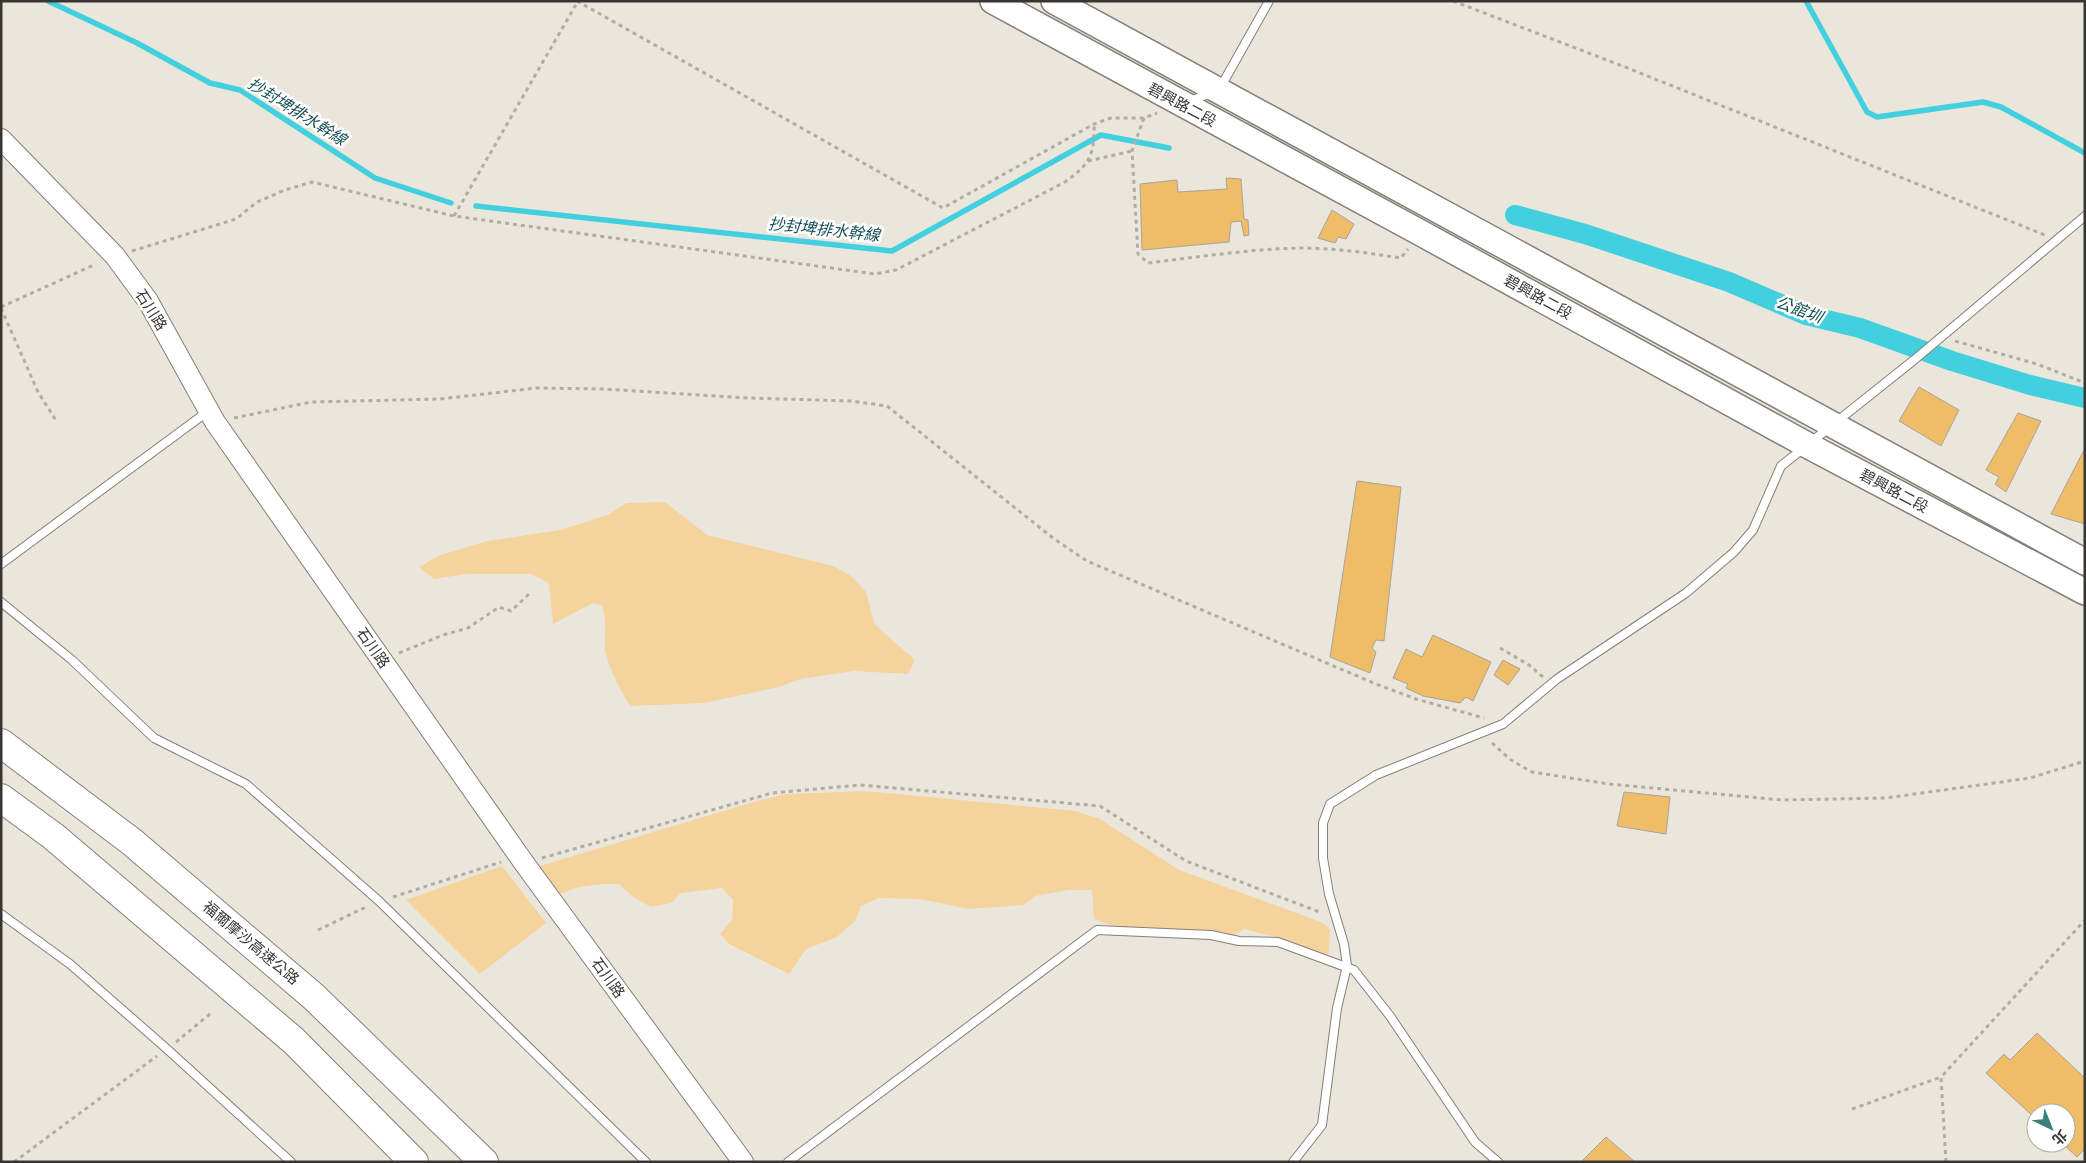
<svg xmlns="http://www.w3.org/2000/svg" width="2086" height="1163" font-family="'Varela Round','Noto Sans TC',sans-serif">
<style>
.green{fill:#f5d39d}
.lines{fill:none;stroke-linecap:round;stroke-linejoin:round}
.stream{stroke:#42d0de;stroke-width:5.5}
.canal{stroke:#42d0de;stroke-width:20}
.building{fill:#efbd67;stroke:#a8a39a}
.service-casing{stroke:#847f77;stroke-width:10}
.tertiary-casing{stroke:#847f77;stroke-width:22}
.primary-casing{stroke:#847f77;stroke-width:28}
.motorway-casing{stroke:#847f77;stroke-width:30}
.path{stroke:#b1ada5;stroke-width:3;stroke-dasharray:4 4;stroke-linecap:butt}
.service{stroke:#fff;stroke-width:8}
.tertiary{stroke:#fff;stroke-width:20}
.primary{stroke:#fff;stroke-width:25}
.motorway{stroke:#fff;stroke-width:28}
.labels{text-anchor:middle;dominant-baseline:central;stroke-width:5;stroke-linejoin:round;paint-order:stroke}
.street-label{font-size:15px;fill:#383633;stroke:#fff}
.water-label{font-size:16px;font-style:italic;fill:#155056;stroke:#fff}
</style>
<rect width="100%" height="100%" fill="#ebe6dc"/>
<g class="green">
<path d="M665,502L707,535L833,566L850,575L866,592L875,625L915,660L908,674L854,671L800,679L779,687L704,703L631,706C623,697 606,662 605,649C604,634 608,618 601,605L593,603L553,624L549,583L531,574H466L434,579L419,567L440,555L488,541L560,530L608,515L626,503Z"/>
<path d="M866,791L1075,811L1100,819L1179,870L1321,922L1330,929L1329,953L1325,956L1291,941L1244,929L1231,937L1121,929L1094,919L1092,890H1069L1035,896L1024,905L968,909L920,899L879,898L861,906L856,920L837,937L806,949L789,974L729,944L720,934L732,920L733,900L722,888L681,893L671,903L651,907L633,897L619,884C596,884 575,885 556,897L530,869L757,801L787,794Z"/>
<path d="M502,866L546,923L480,974L406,900Z"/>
</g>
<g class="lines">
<g class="stream">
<path d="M48,1L137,43L210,83L240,90L375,178L451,203"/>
<path d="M1806,1L1867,112L1877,117L1983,102L2001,107L2085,153"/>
<path d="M476,206L892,251L1101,135L1169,148"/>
</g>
<path class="canal" d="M1515,215L1585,234L1729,282L1806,315L1860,328L1952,361L2030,385L2085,398"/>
</g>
<g class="building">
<path d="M1226,178L1241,179L1244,219L1248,220L1249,235L1244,236L1241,221L1231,222L1229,242L1142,250L1140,184L1177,180L1178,192L1227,189Z"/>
<path d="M1332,210L1354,224L1346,239L1338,237L1335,243L1318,238Z"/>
<path d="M1919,387L1959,410L1941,446L1899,421Z"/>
<path d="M2018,413L2041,421L2006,492L1995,484L1999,477L1986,470Z"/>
<path d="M2085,448V524L2051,514Z"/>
<path d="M1357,481L1401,487L1384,641L1376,640L1372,648L1376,652L1370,673L1330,657Z"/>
<path d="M1433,635L1491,662L1473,701L1466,697L1460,703L1423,696L1406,688L1408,684L1393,678L1406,649L1422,657Z"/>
<path d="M1503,660L1520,669L1508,685L1494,675Z"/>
<path d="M1624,792L1670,797L1666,834L1617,826Z"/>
<path d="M2037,1033L2085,1078V1149L2077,1157L2062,1143H2066V1113H2036V1119L1986,1073L2004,1054L2010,1060Z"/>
<path d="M1606,1137L1635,1162H1581Z"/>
</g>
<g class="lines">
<defs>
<g id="service">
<path d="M1190,101L1219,90L1269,1"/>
<path d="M1,564L207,412"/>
<path d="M1,602L72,660L154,738L246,784L379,901L646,1162"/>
<path d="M1,914L70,964L167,1049L291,1162"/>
<path d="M788,1162L1097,930L1211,935L1239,941L1278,942L1354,970L1390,1016L1475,1142L1498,1162"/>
<path d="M1293,1162L1322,1125L1337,1008L1347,966L1344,944L1329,894L1323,858V823L1330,804L1376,775L1503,724L1557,679L1686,593L1734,552L1753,530L1781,466L1914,360L2085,216"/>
</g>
<path id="tertiary" d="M1,139L115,256L148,301L215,422L524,863L743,1162"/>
<g id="primary">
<path d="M993,1L1419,232L1807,445L2085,592"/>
<path d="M1054,1L2085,562"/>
</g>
<g id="motorway">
<path d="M1,743L132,842L314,997L484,1162"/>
<path d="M1,798L53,836L294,1041L414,1162"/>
</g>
</defs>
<use href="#service" class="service-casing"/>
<use href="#tertiary" class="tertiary-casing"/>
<use href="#primary" class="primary-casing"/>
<use href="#motorway" class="motorway-casing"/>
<g class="path">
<path d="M577,1L943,208L1094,124L1111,118H1144L1157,113"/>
<path d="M1453,1L1625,67L2045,235"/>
<path d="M1144,118L1132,151L1138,254L1148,263C1199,257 1250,249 1301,248C1335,248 1368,253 1401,258L1408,249"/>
<path d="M1088,161L1132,151"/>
<path d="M454,216L578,1"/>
<path d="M132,251L236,219L257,202L285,190L312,182L454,216L875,274L896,270L1063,183C1089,166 1095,155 1094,124"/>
<path d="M1,307L96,264"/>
<path d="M1,308L38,392L57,422"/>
<path d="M1955,341L2037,364L2085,383"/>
<path d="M234,418L311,402L440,399L537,388L602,389L749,398L851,401L887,406L1053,538L1087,561L1376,684L1416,699L1484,718"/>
<path d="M1500,648L1529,665L1543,677"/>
<path d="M399,653L443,635L468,628L499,607L511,611L529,594"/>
<path d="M1492,743L1511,760L1532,772L1609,784L1782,800L1886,798L2030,778L2085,761"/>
<path d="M542,858L772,793L860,785L1100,806L1186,861L1322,913"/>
<path d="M393,897L501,862"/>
<path d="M318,930L366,907"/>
<path d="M176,1042L210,1014"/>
<path d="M1852,1109L1941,1077"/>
<path d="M14,1162L157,1056"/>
<path d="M1946,1162L1941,1077L2085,920"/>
</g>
<use href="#service" class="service"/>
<use href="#tertiary" class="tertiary"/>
<use href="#primary" class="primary"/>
<use href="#motorway" class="motorway"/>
</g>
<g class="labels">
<g class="street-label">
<text transform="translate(1182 105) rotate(28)">碧興路二段</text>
<text transform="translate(1538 297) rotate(29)">碧興路二段</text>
<text transform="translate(151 310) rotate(58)">石川路</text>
<text transform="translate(1894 491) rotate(28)">碧興路二段</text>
<text transform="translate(373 648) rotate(55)">石川路</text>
<text transform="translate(251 943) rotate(40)">福爾摩沙高速公路</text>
<text transform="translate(608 978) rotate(54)">石川路</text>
</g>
<g class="water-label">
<text transform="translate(297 112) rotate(32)">抄封埤排水幹線</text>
<text transform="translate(824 230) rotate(6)">抄封埤排水幹線</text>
<text transform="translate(1799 310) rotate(20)">公館圳</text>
</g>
</g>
<rect width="2086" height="1163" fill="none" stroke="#383633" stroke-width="5"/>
<g transform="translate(2051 1128) rotate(137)"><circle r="24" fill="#ffffff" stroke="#afafad"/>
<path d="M0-4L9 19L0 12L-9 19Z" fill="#3a817b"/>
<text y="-8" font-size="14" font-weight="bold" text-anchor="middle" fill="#383633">北</text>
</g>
</svg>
